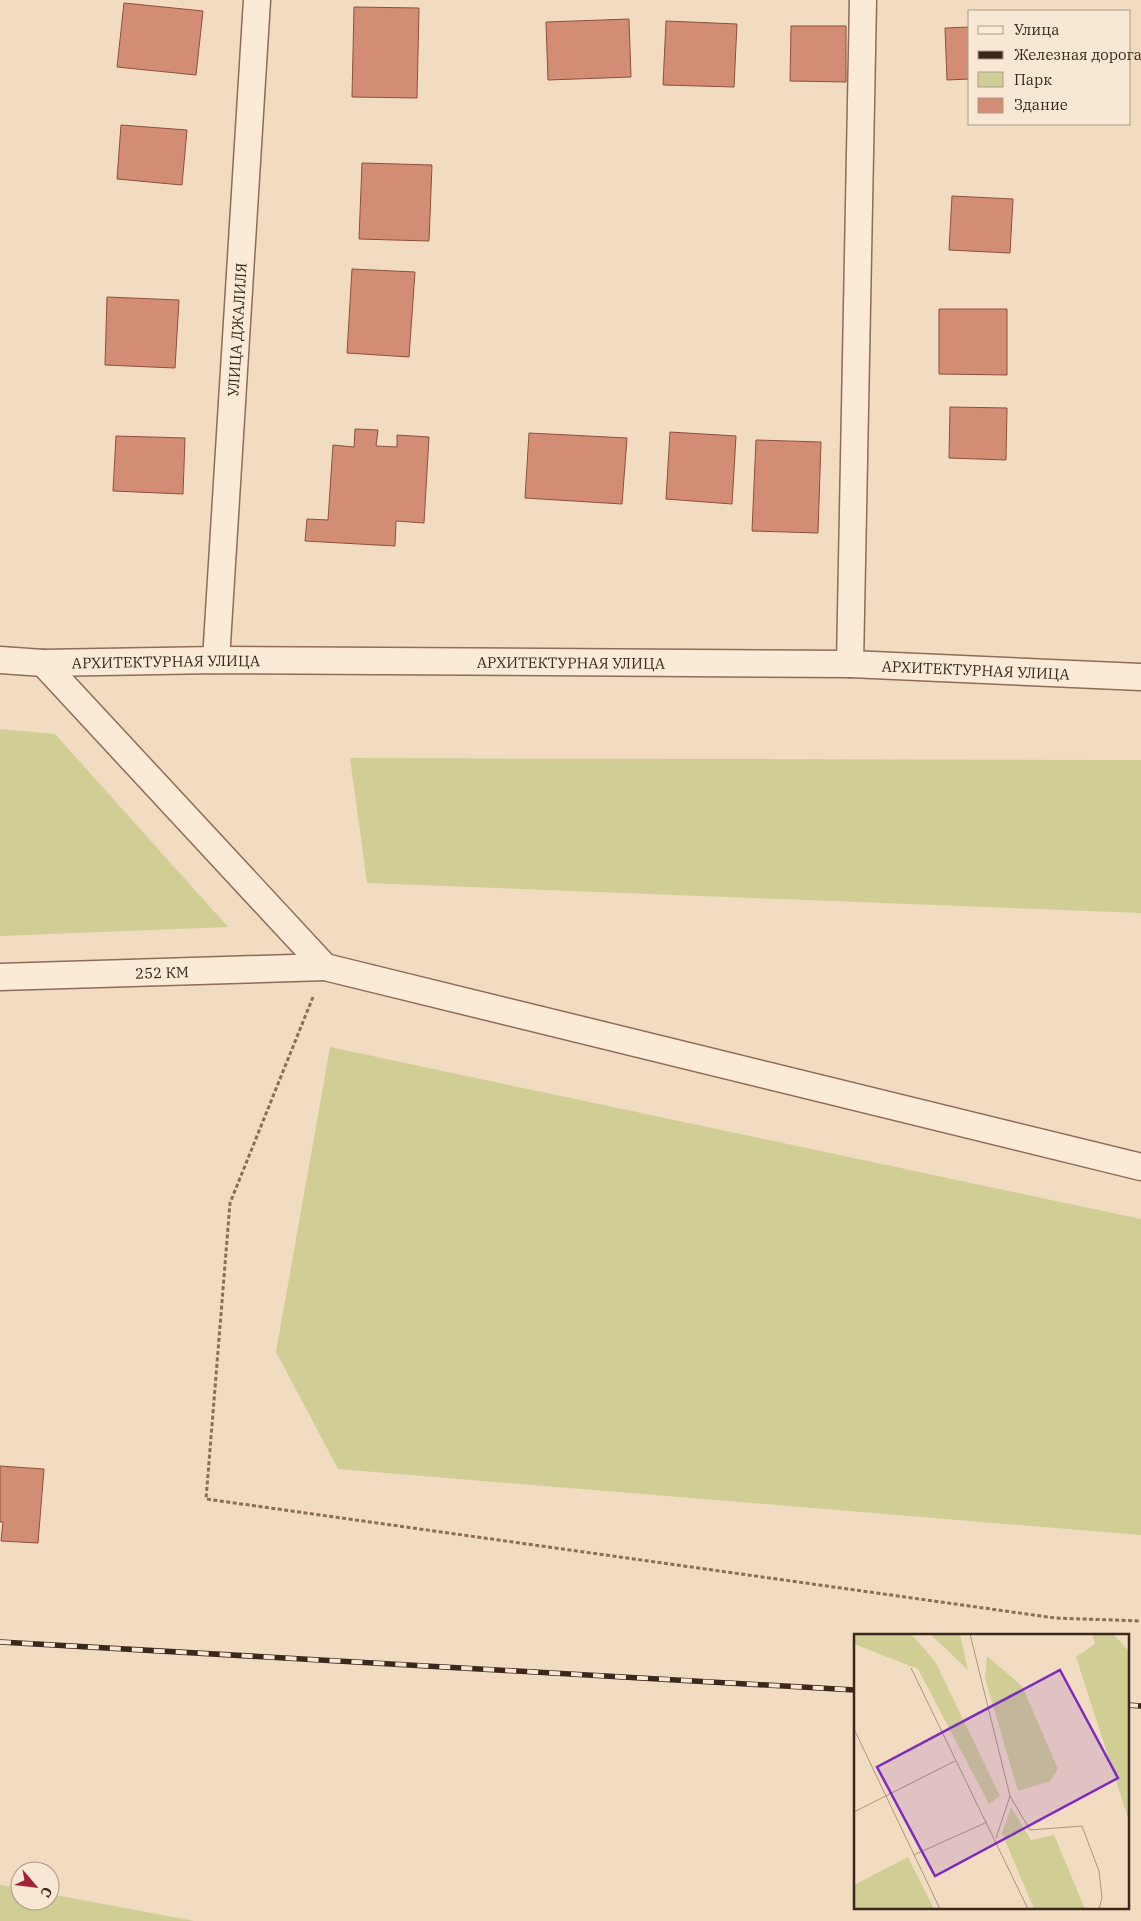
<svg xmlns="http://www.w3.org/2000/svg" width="1141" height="1921" font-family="'IBM Plex Serif',serif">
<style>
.green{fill:#d1ce95}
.building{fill:#d38d75;stroke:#8e4f3c}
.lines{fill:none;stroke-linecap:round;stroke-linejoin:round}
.street-casing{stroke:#8d6c58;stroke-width:29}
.path{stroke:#8d6c58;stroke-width:3;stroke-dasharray:4 2.5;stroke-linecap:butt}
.street{stroke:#fbead6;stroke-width:26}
.rail-casing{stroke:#3c271d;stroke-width:5.5}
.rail{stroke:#f8e7d3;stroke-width:4;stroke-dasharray:11;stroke-linecap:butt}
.labels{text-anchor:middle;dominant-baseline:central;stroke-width:4.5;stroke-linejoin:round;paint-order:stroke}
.street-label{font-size:15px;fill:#3c271d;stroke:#f8e7d3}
.inset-road{fill:none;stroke:#a99480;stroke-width:1}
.view{fill:#7b2cbf;fill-opacity:0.15;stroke:#7b2cbf;stroke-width:2.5}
.inset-edge{fill:none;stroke:#3c271d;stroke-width:2.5}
</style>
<rect width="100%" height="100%" fill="#f1dcc2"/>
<g class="green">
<path d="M0,729L55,734L228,927L0,936Z"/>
<path d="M350,758L1141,760V913L367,883Z"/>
<path d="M330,1047L1141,1219V1535L338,1469L276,1352Z"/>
<path d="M0,1885L20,1888V1901H50V1894L194,1921H0Z"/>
</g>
<g class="building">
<path d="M124,3L203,11L196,75L117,67Z"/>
<path d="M354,7L419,8L417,98L352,97Z"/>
<path d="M629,19L631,77L548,80L546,22Z"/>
<path d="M666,21L737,24L734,87L663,85Z"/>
<path d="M791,26H846V82L790,81Z"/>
<path d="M970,27V79L947,80L945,28Z"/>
<path d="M121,125L187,130L182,185L117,179Z"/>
<path d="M362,163L432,165L429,241L359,239Z"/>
<path d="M952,196L1013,199L1010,253L949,250Z"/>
<path d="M352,269L415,272L409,357L347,353Z"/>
<path d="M107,297L179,300L175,368L105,365Z"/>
<path d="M939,309H1007V375L939,374Z"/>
<path d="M950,407L1007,408L1006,460L949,458Z"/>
<path d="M355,429L378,430L376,446L397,447V435L429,437L424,523L396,521L395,546L305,541L307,519L328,520L333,445L354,447Z"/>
<path d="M670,432L736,436L732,504L666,499Z"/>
<path d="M529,433L627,438L622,504L525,498Z"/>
<path d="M116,436L185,438L183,494L113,491Z"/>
<path d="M756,440L821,442L818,533L752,531Z"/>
<path d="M0,1466L44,1469L38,1543L1,1541L3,1522H0Z"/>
</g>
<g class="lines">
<defs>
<g id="street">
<path id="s1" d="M0,660L43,663L216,660L850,664L1141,677"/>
<path id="s2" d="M216,660L257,0"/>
<path d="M43,663L325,967L1141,1167"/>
<path d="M850,664L863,0"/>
<path id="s3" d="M0,977L325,967"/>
</g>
</defs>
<use href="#street" class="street-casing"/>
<path class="path" d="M313,997L230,1203L206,1499L1055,1618L1141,1621"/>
<use href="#street" class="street"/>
<defs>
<g id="rail">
<path d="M0,1642L855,1690"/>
<path d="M1127,1705L1141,1706"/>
</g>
</defs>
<use href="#rail" class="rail-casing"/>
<use href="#rail" class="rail"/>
</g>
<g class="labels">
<g class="street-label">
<text stroke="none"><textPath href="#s2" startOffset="331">УЛИЦА ДЖАЛИЛЯ</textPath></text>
<text stroke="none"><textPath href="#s1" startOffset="166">АРХИТЕКТУРНАЯ УЛИЦА</textPath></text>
<text stroke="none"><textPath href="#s1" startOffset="571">АРХИТЕКТУРНАЯ УЛИЦА</textPath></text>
<text stroke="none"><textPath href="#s1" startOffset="976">АРХИТЕКТУРНАЯ УЛИЦА</textPath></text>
<text stroke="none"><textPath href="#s3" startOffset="162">252 КМ</textPath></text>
</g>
</g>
<g transform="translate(854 1634)">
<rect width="275" height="275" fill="#f1dcc2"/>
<path d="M0,0H57L81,27L146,162L135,170L64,35L0,10ZM76,0H106L114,36ZM238,0H259L275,17V187L222,23L241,10ZM133,22L168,52L204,135L196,147L164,157L131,44ZM157,173L177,206L200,201L231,275H180L148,199ZM54,223L80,275H0V251Z" fill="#d1ce95"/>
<path class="inset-road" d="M116,0L156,162L142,204M57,34L174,275M0,95L86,275M156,162L176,196L228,192L245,237L248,264L245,275M0,178L101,127M60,221L133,188"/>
<path class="view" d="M206,36L264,144L81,242L23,133Z"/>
<rect width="275" height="275" class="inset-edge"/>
</g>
<rect x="968" y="10" width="162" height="115" fill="#f8e7d3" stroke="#ad9a8a"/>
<rect x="978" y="26" width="25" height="8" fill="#fbead6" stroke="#ad9a8a"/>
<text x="1014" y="35" font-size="15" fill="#3c271d">Улица</text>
<rect x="978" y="51" width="25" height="8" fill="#3c271d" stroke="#ad9a8a"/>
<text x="1014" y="60" font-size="15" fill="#3c271d">Железная дорога</text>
<rect x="978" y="72" width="25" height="15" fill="#d1ce95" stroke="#ad9a8a"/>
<text x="1014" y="85" font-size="15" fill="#3c271d">Парк</text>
<rect x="978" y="98" width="25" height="15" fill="#d38d75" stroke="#ad9a8a"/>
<text x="1014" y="110" font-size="15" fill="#3c271d">Здание</text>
<g transform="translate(35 1886) rotate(118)"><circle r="24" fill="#f8e7d3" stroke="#ad9a8a"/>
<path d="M0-4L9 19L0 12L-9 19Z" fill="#a12338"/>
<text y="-8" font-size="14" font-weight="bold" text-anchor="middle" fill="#3c271d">С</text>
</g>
</svg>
